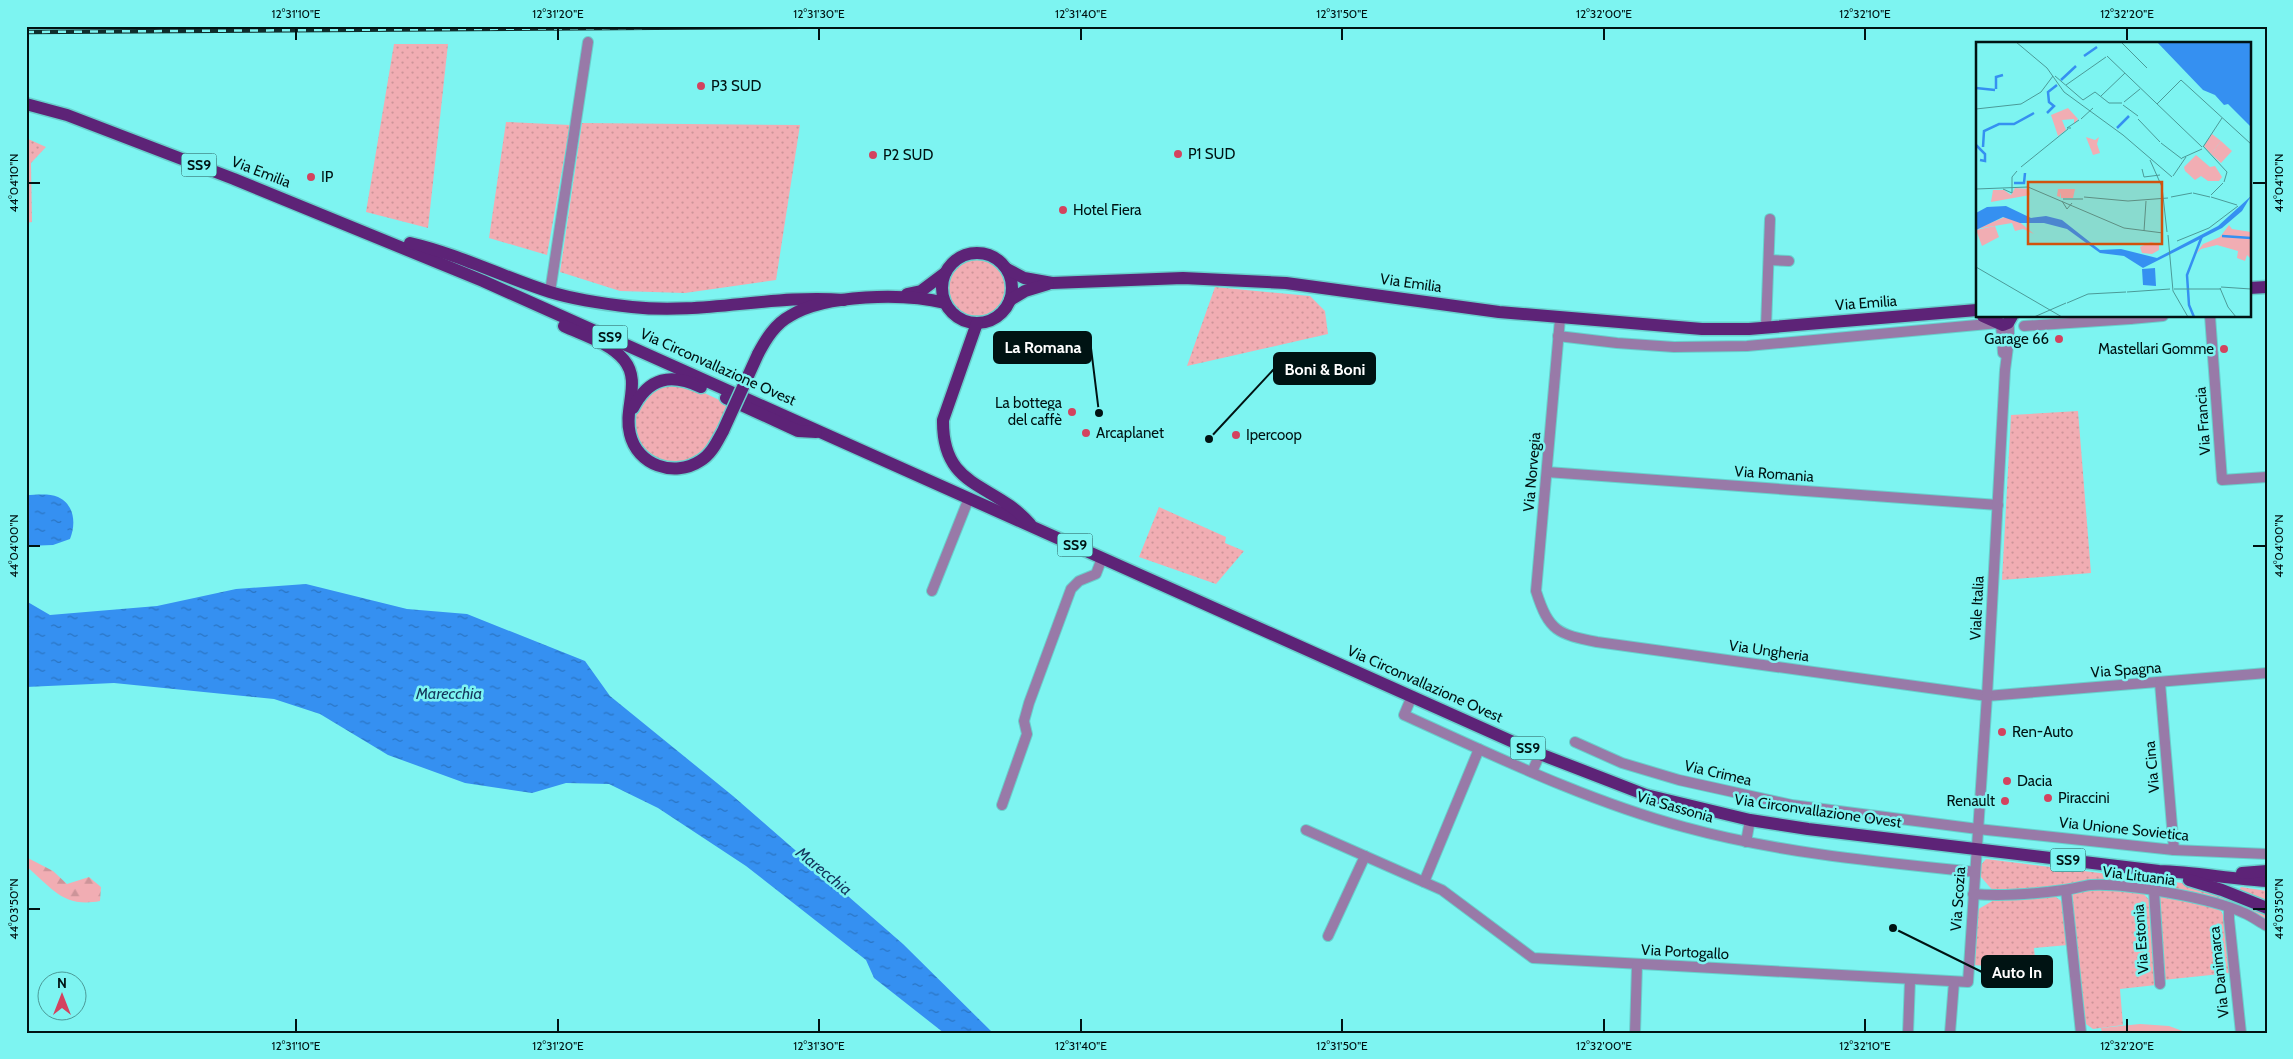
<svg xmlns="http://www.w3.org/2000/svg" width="2293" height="1059" font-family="Cabin,sans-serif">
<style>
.grass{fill:url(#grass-dots)}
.forest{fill:url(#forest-firs)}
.pitch{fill:#f1adb3}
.water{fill:url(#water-ripples)}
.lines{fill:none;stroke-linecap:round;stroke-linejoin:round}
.minor-casing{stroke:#69d0cd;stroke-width:12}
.major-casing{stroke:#69d0cd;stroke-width:15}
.minor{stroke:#987aa8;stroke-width:10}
.major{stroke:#5d2377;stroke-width:12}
.rail-casing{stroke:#0f2e2d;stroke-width:4.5}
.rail{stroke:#7df4f1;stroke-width:2.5;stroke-dasharray:8;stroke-linecap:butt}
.major-bridge-casing{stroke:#69d0cd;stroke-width:15;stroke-linecap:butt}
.major-bridge{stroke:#5d2377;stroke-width:12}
.ticks{fill:none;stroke:#001313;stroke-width:2}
.poi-dot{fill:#d3435f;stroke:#7df4f1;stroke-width:2}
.labels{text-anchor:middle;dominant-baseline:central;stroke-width:5;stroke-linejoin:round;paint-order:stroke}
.shield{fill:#7df4f1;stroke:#265656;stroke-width:1}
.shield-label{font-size:14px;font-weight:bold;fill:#001313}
.poi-label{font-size:15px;fill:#001313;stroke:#7df4f1;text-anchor:start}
.street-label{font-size:15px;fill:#001313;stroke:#7df4f1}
.water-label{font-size:16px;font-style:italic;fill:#14365d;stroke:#7df4f1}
.inset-river{fill:none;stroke:#3590f1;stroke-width:2.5}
.inset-road{fill:none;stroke:#4b9a98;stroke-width:1}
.view{fill:#d1520d;fill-opacity:0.15;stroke:#d1520d;stroke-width:2.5}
.inset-edge{fill:none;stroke:#001313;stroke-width:2.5}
.leader{fill:none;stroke:#001313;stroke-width:2}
.callout-dot{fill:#001313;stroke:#7df4f1;stroke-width:2}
.callout{fill:#001313;stroke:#001313;stroke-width:2}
.callout-label{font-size:16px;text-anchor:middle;font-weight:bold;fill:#fff}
.neatline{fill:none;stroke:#001313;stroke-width:2}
.ticks-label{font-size:12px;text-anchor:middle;fill:#001313}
</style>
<defs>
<pattern id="grass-dots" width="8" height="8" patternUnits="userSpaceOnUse" patternTransform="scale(1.25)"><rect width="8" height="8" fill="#f1adb3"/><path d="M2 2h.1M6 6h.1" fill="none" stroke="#cd9499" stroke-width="1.8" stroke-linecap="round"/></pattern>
<pattern id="forest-firs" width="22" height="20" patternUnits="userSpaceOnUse" patternTransform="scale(1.25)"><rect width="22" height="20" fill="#f1adb3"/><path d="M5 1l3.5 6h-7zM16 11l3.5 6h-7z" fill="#cd9499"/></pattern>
<pattern id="water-ripples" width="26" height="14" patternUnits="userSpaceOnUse" patternTransform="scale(1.25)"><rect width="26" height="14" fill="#3590f1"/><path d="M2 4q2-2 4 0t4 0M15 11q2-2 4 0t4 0" fill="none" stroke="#2a74c2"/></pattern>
</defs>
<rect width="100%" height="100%" fill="#7df4f1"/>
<g class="grass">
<path d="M394,44H448L428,228L366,212Z"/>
<path d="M506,122L570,125L547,255L489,238Z"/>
<path d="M582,123L800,125L776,280L685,293L620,291L560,272Z"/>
<path d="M26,138L46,147L31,163L32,222L26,223Z"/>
<circle cx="977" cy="288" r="29"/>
<path d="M1215,287L1310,296L1325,311L1328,334L1187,366Z"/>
<path d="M683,383L728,404C720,420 715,439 702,451C694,458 685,462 674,462C627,464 619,402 664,384C669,382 677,384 683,383Z"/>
<path d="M2078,411L2091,573L2002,580L2011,415Z"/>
<path d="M1159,507L1226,537L1225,543L1244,551L1216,584L1139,557Z"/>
<path d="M1986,859L2182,883L2208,888L2267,910V922L2188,893L2063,887L1994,892L1981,877L1980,866Z"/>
<path d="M2241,887L2267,891V901L2239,890Z"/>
<path d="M2102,888L2143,893L2149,900L2156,985L2120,989L2123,1025L2093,1029L2083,1022L2072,896L2074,892Z"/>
<path d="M2053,895L2064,903L2068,945L2034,948L2036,970L1973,965L1975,911L1994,900Z"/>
<path d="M2162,896L2216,908L2221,911L2225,919L2230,973L2163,980L2159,898Z"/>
</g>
<path class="forest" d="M26,857L53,871L67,884L89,877L101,887L100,901C63,908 52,888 26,866Z"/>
<path class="pitch" d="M2140,1024L2169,1026L2188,1033H2102L2101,1028Z"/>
<g class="water">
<path d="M26,495C36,495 49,493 58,497C75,505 76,524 70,539L53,545L26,546Z"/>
<path d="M306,584L407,609L467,614L585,661L610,696L733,796L903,944L993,1033H944L874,978L866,960L746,866L658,808L609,784L566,783L532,793L465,783L388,755L320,714L274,699L114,683L26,687V601L50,615L157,606L236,589Z"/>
</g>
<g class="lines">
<defs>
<g id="minor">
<path d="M1769,260L1789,261"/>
<path d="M550,292L588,42"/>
<path d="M2210,316L2222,480L2267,477"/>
<path d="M1560,319L1536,591C1549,632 1558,634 1597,642L1987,696L2267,673"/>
<path d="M2130,319L2163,316"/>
<path d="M2001,324L2003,353"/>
<path d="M2024,326L2130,319V316"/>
<path d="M1766,327L1770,219"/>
<path d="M1558,336L1617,343L1674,347L1747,346L1999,323"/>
<path d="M1547,472L1998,505"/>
<path d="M932,591L969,498"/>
<path d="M2160,683L2174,850"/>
<path d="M1412,696L1404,715C1495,756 1587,801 1684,827C1779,853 1878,862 1975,872"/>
<path d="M1575,742L1622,763L1679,780L1792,805L1978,829L2174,850L2267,854"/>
<path d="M1532,772L1540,754"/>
<path d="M1002,805L1027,734L1024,721L1029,703L1071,589L1079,581L1096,574L1102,558"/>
<path d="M1306,830L1442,890L1533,958L1968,982L1987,696L2005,370L2009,339V323"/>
<path d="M1746,842L1750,820"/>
<path d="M1424,882L1479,749"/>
<path d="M2066,890L2081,1033"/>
<path d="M2154,891L2160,984"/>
<path d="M1973,894C2004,897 2034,894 2064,890C2073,889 2082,886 2091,885C2125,883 2212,898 2244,913C2252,916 2259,922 2267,926"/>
<path d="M2229,908V919L2241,1033"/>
<path d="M1328,936L1365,856"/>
<path d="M1635,1033L1637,965"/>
<path d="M1908,1033L1910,980"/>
<path d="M1950,1033L1954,982"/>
</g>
<g id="major">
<path d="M26,104L67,115L234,179L483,281L1540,754L1646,795L1750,820L1808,829L2159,871C2195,872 2230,879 2267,881"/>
<path d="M410,243C458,254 503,277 550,292C576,300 605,304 632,307C703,315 773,294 844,300"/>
<circle cx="977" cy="288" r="35"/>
<path d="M1007,269L1024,278L1052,283L1183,278L1286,283L1499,312L1702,329H1749L1977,310"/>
<path d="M2249,288L2267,287"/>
<path d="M907,294L921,291L945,273"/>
<path d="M1010,300L1025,291L1048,284"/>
<path d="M1983,316L2003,325L2008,323L2012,316"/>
<path d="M977,323L943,420C942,490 994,482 1030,524"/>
<path d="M564,326C583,335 610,343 624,360C642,382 623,409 630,434C637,465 674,478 700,461C711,455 717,442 723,431"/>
<path d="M758,354C766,339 775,324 790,316C825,294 905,293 945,303"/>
<path d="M726,398L798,431L816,432"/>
<path d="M633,408C649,377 671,373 701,387"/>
<path d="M2242,873L2267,871"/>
<path d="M2189,880L2222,890L2267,908"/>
</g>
</defs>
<use href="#minor" class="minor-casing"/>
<use href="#major" class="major-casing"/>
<use href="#minor" class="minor"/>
<use href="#major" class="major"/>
<defs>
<path id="rail" d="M26,32L924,26"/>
</defs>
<use href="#rail" class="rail-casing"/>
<use href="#rail" class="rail"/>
<defs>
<path id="major-bridge" d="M723,431L758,354"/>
</defs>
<use href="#major-bridge" class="major-bridge-casing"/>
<use href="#major-bridge" class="major-bridge"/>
</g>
<path class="ticks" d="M296,28V40M558,28V40M819,28V40M1081,28V40M1342,28V40M1604,28V40M1865,28V40M2127,28V40M28,183H40M2253,183H2266M28,546H40M2253,546H2266M28,909H40M2253,909H2266M296,1019V1032M558,1019V1032M819,1019V1032M1081,1019V1032M1342,1019V1032M1604,1019V1032M1865,1019V1032M2127,1019V1032"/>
<g class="poi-dot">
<circle cx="701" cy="86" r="5"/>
<circle cx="1178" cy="154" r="5"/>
<circle cx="873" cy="155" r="5"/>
<circle cx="311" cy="177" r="5"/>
<circle cx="1063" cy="210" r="5"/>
<circle cx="2059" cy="339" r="5"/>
<circle cx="2224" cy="349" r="5"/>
<circle cx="1072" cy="412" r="5"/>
<circle cx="1086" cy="433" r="5"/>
<circle cx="1236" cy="435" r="5"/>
<circle cx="2002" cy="732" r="5"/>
<circle cx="2007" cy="781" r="5"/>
<circle cx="2048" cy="798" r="5"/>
<circle cx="2005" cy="801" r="5"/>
</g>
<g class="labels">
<g class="shield">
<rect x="181.5" y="153.5" width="35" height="23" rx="4"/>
<rect x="592.5" y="325.5" width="35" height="23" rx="4"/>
<rect x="1057.5" y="533.5" width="35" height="23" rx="4"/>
<rect x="1510.5" y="736.5" width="35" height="23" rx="4"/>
<rect x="2050.5" y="848.5" width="35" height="23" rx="4"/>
</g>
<g class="shield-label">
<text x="199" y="165">SS9</text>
<text x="610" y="337">SS9</text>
<text x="1075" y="545">SS9</text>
<text x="1528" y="748">SS9</text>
<text x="2068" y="860">SS9</text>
</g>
<g class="poi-label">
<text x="711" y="86">P3 SUD</text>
<text x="1188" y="154">P1 SUD</text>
<text x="883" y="155">P2 SUD</text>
<text x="321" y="177">IP</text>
<text x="1073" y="210">Hotel Fiera</text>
<text x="2049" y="339" text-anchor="end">Garage 66</text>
<text x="2214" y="349" text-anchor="end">Mastellari Gomme</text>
<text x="1062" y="403" text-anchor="end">La bottega<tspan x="1062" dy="17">del caffè</tspan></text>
<text x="1096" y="433">Arcaplanet</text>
<text x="1246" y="435">Ipercoop</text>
<text x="2012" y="732">Ren-Auto</text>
<text x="2017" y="781">Dacia</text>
<text x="2058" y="798">Piraccini</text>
<text x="1995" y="801" text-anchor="end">Renault</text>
</g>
<g class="street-label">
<text transform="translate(261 172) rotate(21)">Via Emilia</text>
<text transform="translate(1411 283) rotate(8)">Via Emilia</text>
<text transform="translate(1866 303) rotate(-4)">Via Emilia</text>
<text transform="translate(718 367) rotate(24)">Via Circonvallazione Ovest</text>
<text transform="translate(2203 421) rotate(-94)">Via Francia</text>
<text transform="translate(1532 472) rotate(-85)">Via Norvegia</text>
<text transform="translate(1774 474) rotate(4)">Via Romania</text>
<text transform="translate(1977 608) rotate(-87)">Viale Italia</text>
<text transform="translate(1769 651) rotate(8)">Via Ungheria</text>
<text transform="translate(2126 670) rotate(-4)">Via Spagna</text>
<text transform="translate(1425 684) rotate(24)">Via Circonvallazione Ovest</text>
<text transform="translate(2152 767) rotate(-95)">Via Cina</text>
<text transform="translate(1718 773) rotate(13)">Via Crimea</text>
<text transform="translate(1675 807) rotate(16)">Via Sassonia</text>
<text transform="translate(1818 811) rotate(8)">Via Circonvallazione Ovest</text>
<text transform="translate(2124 829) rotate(6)">Via Unione Sovietica</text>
<text transform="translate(2139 876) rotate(7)">Via Lituania</text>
<text transform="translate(1958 899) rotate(-86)">Via Scozia</text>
<text transform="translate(2141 939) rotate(-94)">Via Estonia</text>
<text transform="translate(1685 952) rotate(3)">Via Portogallo</text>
<text transform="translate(2219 972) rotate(-96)">Via Danimarca</text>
</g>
<g class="water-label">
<text x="449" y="693">Marecchia</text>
<text transform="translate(824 871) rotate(39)">Marecchia</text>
</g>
</g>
<g transform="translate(1976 42)">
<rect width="275" height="275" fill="#7df4f1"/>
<path d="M92,66L102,77L98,82V77L86,78L90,88L82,94L75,73ZM245,99L256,109L245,121L235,112ZM39,146L53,147L54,153L15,160L17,148H28L35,153ZM82,147H99L97,156H85V150L84,155L81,154ZM19,184L23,195L6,204L0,188Z" fill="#f1adb3"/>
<path d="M29,175L41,178L58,192L47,187L39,189L36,181L0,187Z" fill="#f1adb3"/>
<path d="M220,113L234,125L239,124L246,135L243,139H232L225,134L219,138L209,129L208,125Z" fill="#f1adb3"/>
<path d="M110,95L119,98L123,95L121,102L124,111L117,113ZM253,183L256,187L275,190V217L271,213L269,219L261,216L262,209L241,203L225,207L219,213L227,202L244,195Z" fill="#f1adb3"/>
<path d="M236,92L245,99L235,112L228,104ZM175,200L183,202V208L176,212L166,211L164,205Z" fill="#f1adb3"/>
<path d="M181,0H275V85L252,62L248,63L239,53L227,48ZM275,154L266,169L246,186L167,226L148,214L124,211L91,187L68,181H44L27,175L0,188V171L11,165L30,164L55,176L70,174L86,178L124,208L145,207L181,216L242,184ZM179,226L180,244L167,243L166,227Z" fill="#3590f1"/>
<path class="inset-river" d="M108,14L121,5M85,38L100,24M0,46L19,48M20,47V35L27,33M71,71L78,64L73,60L72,50L81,43M141,86L153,74M0,103L9,112V119L4,118M7,105L8,89L23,82H38L58,71M38,141H48L49,131M246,194L275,196M218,275L213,263L211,233L226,194"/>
<path class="inset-road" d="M40,0L71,26L88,50L147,93L196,135M145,0L171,26M131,14L226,105M79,34L107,58L119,50L133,61H146M90,43L130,15M125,54L149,31M148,60L164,47M181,62L205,38L275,102M147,63L162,74M0,67L45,62L65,50L77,34M105,77L117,66M162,77L184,100M95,86H91L103,78M185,101L206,117M227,104L251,130L248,140M227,105L246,76M206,116L226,107M174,118L186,145L191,190M45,125L92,87M166,127L168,135L184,133M197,134L210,115M0,147L52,145L148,186L187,191M27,147L36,151V135L41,129M217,151L234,155M235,153L247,141M108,155L152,159L192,156M195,155L216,151M235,155L261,163M87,157H107M86,159L91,167L96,161M168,189L170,159M192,193L197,249L212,275M201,199L233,186L262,164M0,225L86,275M245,245L275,247M244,246L252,265L260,275M198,247H245M151,250L194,247M91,261L112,252L150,250M58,275L90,261"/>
<path class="view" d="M52,140H186V202H52Z"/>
<rect width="275" height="275" class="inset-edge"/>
</g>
<path class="leader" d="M1099 413L1091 348M1209 439L1274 369M1893 928L1982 972"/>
<g class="callout-dot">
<circle cx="1099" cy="413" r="5"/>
<circle cx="1209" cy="439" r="5"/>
<circle cx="1893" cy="928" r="5"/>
</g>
<g class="callout">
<rect x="994" y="332" width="97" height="31" rx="5"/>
<rect x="1274" y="353" width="101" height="31" rx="5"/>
<rect x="1982" y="956" width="70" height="31" rx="5"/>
</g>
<g class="callout-label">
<text x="1043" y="353">La Romana</text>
<text x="1325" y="375">Boni &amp; Boni</text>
<text x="2017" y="978">Auto In</text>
</g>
<rect width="2293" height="1059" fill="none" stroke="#7df4f1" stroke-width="55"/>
<g transform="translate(62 996)"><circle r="24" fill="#7df4f1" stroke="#4b9a98"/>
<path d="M0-4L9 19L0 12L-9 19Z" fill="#d3435f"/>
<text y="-8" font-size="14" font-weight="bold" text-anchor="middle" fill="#001313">N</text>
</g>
<rect x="28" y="28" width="2238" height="1004" class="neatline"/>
<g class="ticks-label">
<text x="296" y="18">12°31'10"E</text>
<text x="558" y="18">12°31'20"E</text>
<text x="819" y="18">12°31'30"E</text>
<text x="1081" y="18">12°31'40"E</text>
<text x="1342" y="18">12°31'50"E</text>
<text x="1604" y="18">12°32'00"E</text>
<text x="1865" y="18">12°32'10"E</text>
<text x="2127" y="18">12°32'20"E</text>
<text transform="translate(14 183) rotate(-90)" y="4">44°04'10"N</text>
<text transform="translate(2279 183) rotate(-90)" y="4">44°04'10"N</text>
<text transform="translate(14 546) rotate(-90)" y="4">44°04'00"N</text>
<text transform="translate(2279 546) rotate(-90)" y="4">44°04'00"N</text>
<text transform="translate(14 909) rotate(-90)" y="4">44°03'50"N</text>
<text transform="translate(2279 909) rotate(-90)" y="4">44°03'50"N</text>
<text x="296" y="1050">12°31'10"E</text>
<text x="558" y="1050">12°31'20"E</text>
<text x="819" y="1050">12°31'30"E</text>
<text x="1081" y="1050">12°31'40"E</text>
<text x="1342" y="1050">12°31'50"E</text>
<text x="1604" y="1050">12°32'00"E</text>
<text x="1865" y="1050">12°32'10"E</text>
<text x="2127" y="1050">12°32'20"E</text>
</g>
</svg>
